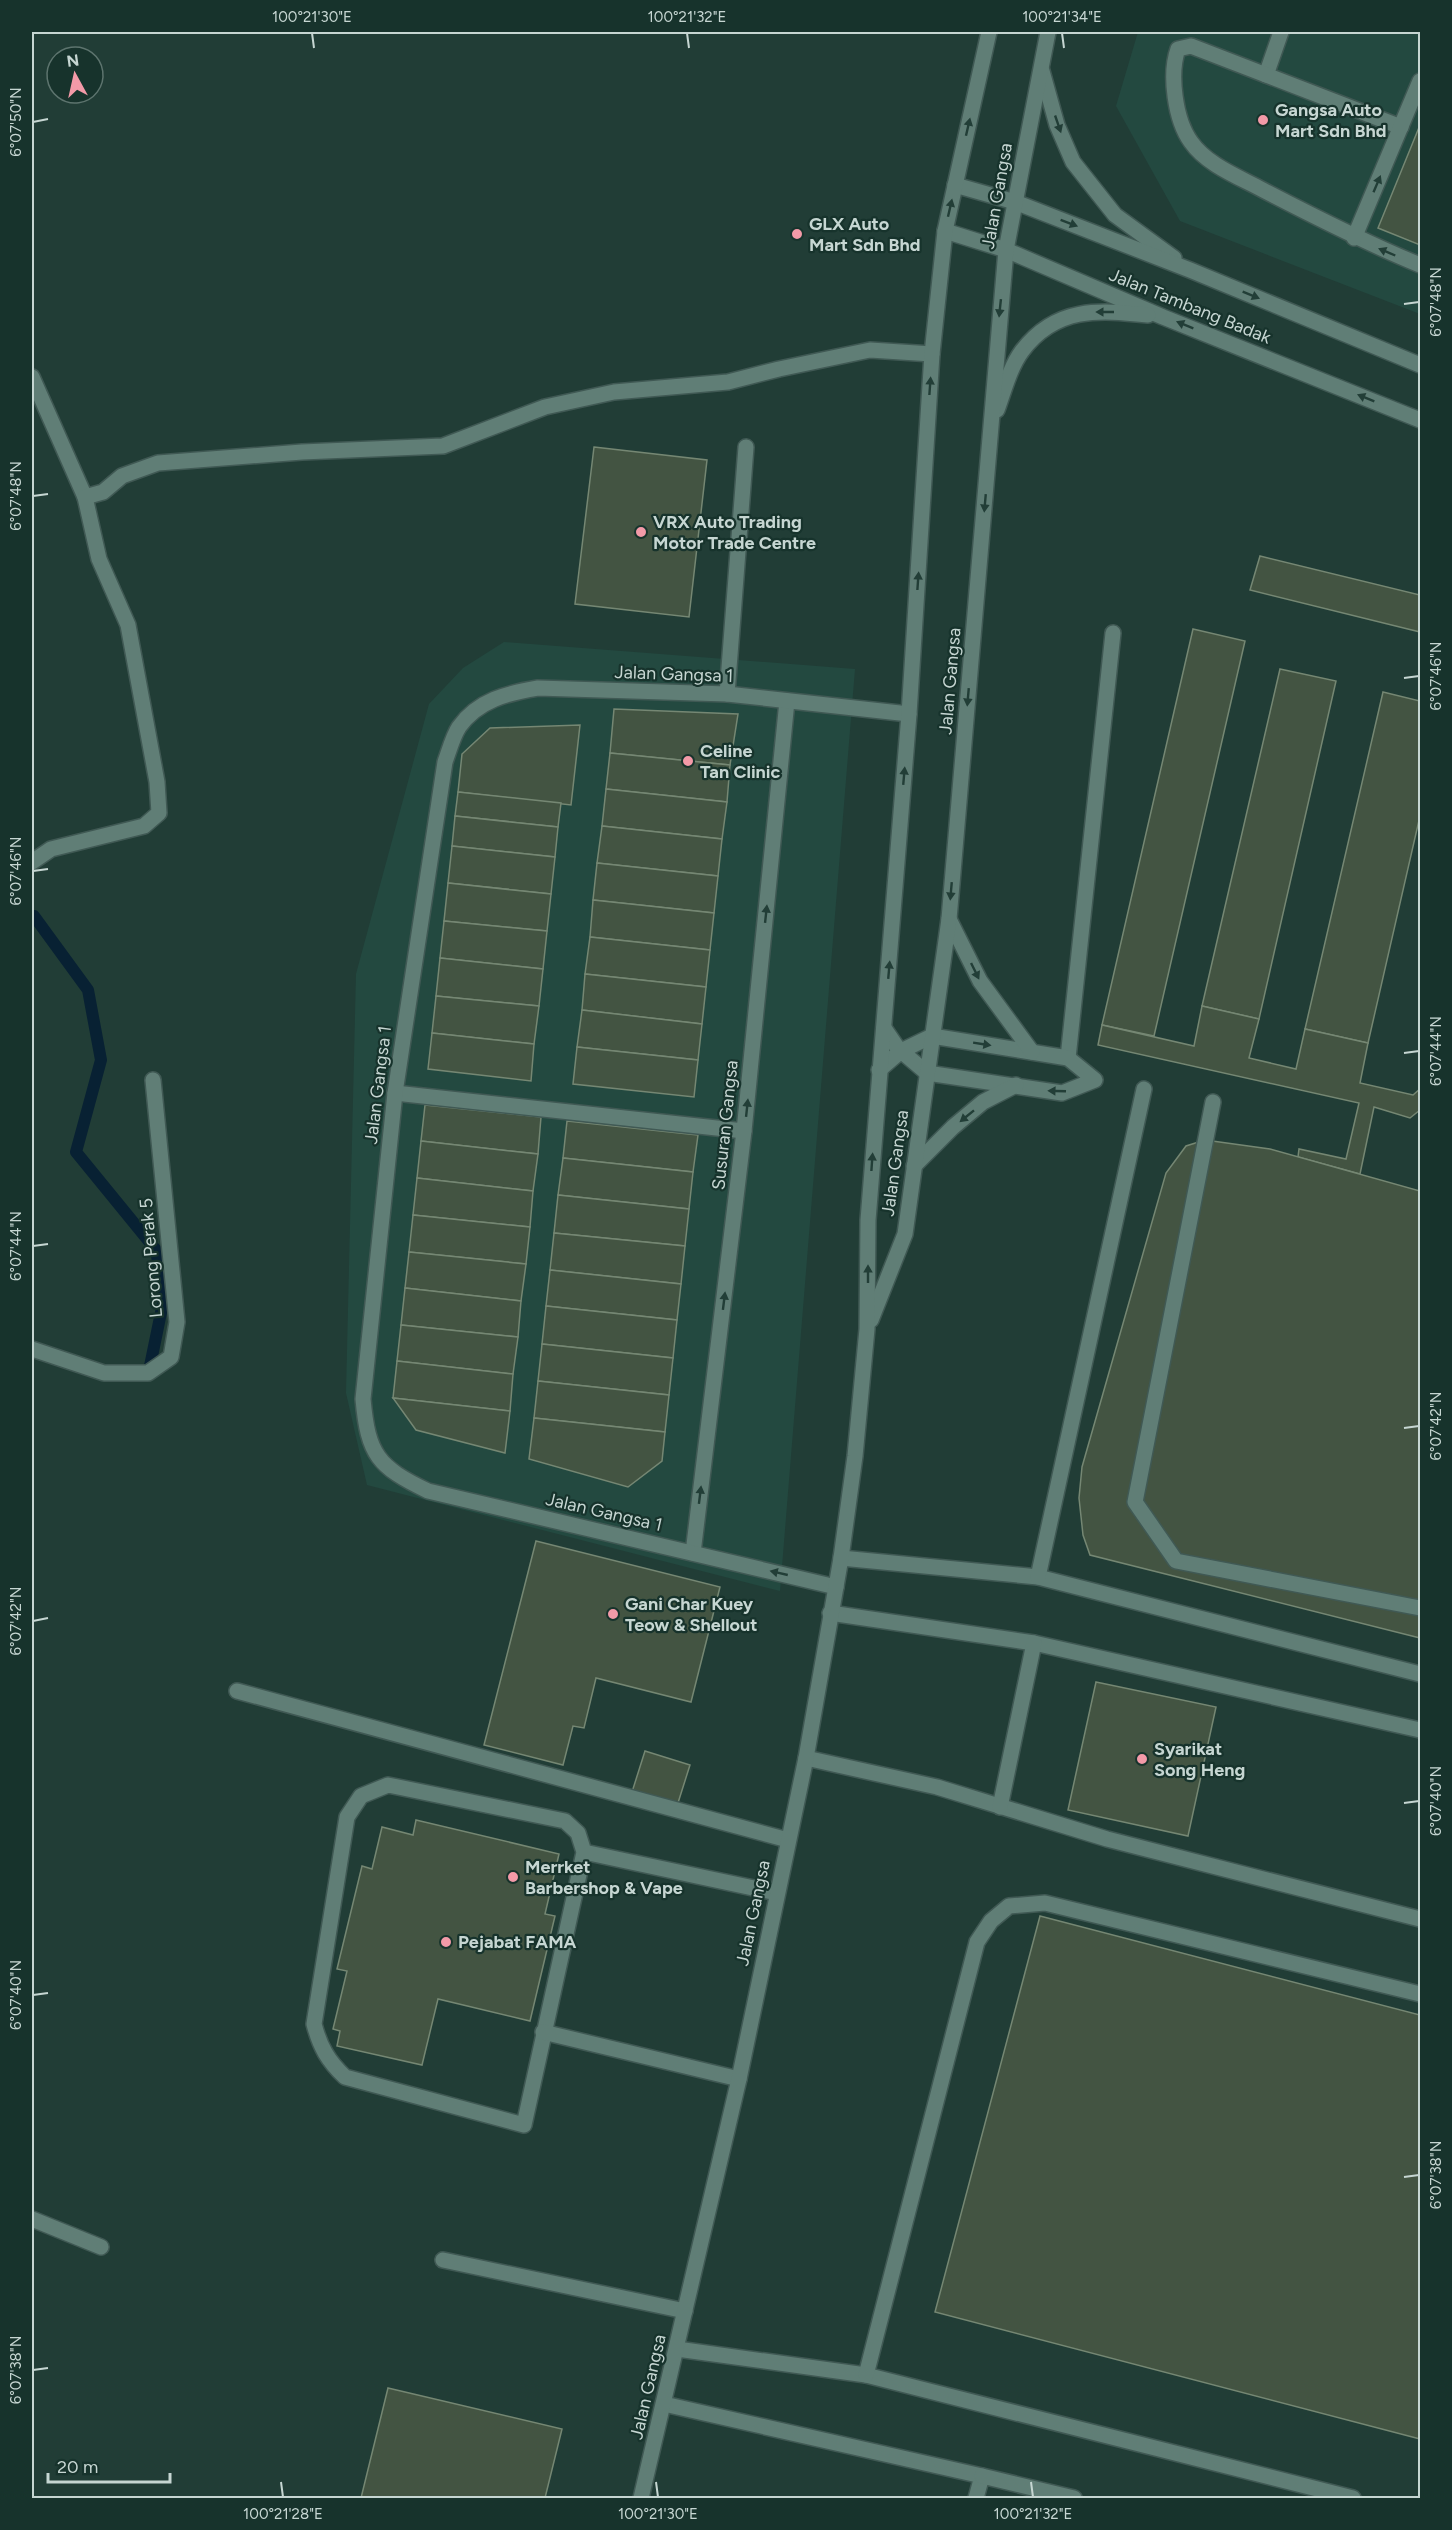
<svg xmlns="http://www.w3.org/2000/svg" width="1452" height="2530" font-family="Figtree,sans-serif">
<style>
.built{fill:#234940}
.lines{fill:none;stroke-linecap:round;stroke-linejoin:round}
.stream{stroke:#082133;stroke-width:12}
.building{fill:#435442;stroke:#758773;stroke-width:1.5}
.service-casing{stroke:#405954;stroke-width:18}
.minor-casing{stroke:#405954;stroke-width:18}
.secondary-casing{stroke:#405954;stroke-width:18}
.service{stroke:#607e76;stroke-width:15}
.minor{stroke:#607e76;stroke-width:15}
.secondary{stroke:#607e76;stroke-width:15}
.oneway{fill:#223e37}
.ticks{fill:none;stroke:#c6d6d2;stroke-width:2}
.poi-dot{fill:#f39aa8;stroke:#17332c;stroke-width:2}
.labels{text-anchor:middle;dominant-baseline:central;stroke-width:4.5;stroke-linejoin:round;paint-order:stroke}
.poi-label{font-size:18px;font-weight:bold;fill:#c6d6d2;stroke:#17332c;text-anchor:start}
.street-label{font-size:18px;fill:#c6d6d2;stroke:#17332c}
.neatline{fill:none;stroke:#c6d6d2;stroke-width:2}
.ticks-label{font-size:15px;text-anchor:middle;fill:#c6d6d2}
</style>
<rect width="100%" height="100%" fill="#213d36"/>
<g class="built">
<path d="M1138,32H1420V314L1180,221L1116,106Z"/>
<path d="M504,642L855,669L780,1591L367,1485L346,1393L356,974L429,704L463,668Z"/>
</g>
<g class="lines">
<path class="stream" d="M34,916L88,990L101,1060L76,1152L156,1250L164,1298L150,1366"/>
</g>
<g class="building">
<path d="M1420,125V245L1378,228Z"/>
<path d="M594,447L707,460L689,617L575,604Z"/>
<path d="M1260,556L1420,595V632L1250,590Z"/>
<path d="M1193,629L1245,641L1154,1036L1102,1025Z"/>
<path d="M1280,669L1336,681L1259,1019L1202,1006Z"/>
<path d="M1383,692L1420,701V816L1368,1043L1305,1029Z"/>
<path d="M614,709L738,714L730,765L610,753Z"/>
<path d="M580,725L571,805L458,792L462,754L490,728Z"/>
<path d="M610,753L730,765L727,802L606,789Z"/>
<path d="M606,789L727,802L722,839L602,826Z"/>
<path d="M458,792L561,803L558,827L455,816Z"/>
<path d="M455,816L558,827L555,857L452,846Z"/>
<path d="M602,826L722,839L718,876L597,863Z"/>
<path d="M452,846L555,857L551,894L448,883Z"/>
<path d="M597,863L718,876L714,913L593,900Z"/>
<path d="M448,883L551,894L547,931L444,921Z"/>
<path d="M593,900L714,913L710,950L590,937Z"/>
<path d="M444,921L547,931L543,969L440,958Z"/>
<path d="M590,937L710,950L706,987L585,974Z"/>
<path d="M440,958L543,969L539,1006L436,996Z"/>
<path d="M585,974L706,987L702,1024L582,1010Z"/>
<path d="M436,996L539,1006L534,1044L432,1033Z"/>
<path d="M1202,1006L1259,1019L1249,1058L1296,1069L1305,1029L1368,1043L1360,1083L1413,1095L1420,1089V1110L1410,1118L1374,1107L1360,1174L1298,1157L1299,1149L1346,1159L1359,1103L1098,1045L1102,1025L1194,1046Z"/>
<path d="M582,1010L702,1024L698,1060L577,1047Z"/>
<path d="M432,1033L534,1044L531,1081L428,1069Z"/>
<path d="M577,1047L698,1060L694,1097L573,1084Z"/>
<path d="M425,1105L541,1117L538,1154L421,1141Z"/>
<path d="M567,1121L698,1135L693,1172L563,1158Z"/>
<path d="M1205,1140L1270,1149L1420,1191V1638L1090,1555L1083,1535L1079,1498L1082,1467L1166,1173L1186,1146Z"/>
<path d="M421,1141L538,1154L533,1191L417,1178Z"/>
<path d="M563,1158L693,1172L689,1209L558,1195Z"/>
<path d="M417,1178L533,1191L530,1227L413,1215Z"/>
<path d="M558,1195L689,1209L685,1246L554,1233Z"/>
<path d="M413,1215L530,1227L526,1264L409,1252Z"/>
<path d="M554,1233L685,1246L681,1284L550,1270Z"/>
<path d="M409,1252L526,1264L521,1301L405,1288Z"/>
<path d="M550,1270L681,1284L677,1320L546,1306Z"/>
<path d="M405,1288L521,1301L518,1337L401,1325Z"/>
<path d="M546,1306L677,1320L673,1358L542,1344Z"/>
<path d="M401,1325L518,1337L513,1374L397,1361Z"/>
<path d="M542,1344L673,1358L669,1395L538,1381Z"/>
<path d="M397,1361L513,1374L510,1411L393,1398Z"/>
<path d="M538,1381L669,1395L665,1432L534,1418Z"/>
<path d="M393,1398L510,1411L505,1453L416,1430Z"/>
<path d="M534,1418L665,1432L662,1461L628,1487L529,1459Z"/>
<path d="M536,1541L720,1587L691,1702L596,1678L584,1728L573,1726L563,1765L484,1745Z"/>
<path d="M1096,1682L1216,1707L1188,1836L1068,1810Z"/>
<path d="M645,1751L690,1765L677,1806L632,1792Z"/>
<path d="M416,1820L559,1854L545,1914L555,1916L530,2021L438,1999L422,2065L337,2046L340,2031L333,2029L347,1971L337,1969L362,1866L372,1869L382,1827L413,1835Z"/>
<path d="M1040,1916L1420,2015V2439L935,2312Z"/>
<path d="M388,2388L562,2429L545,2498H361Z"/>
</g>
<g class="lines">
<defs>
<g id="service">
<path d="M1266,75L1281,32"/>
<path d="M727,694L746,447"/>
<path d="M1068,1058L1113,633"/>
<path d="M879,1070L901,1051L932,1036L1068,1058L1095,1080L1062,1093L927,1073L901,1051L899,1050L884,1028"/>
<path d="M395,1093L744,1131"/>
<path d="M1213,1102L1135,1502L1176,1561L1420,1608"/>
<path d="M841,1558L1038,1577L1420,1674"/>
<path d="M1038,1577L1144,1089"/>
<path d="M830,1613L1034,1643L1420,1730"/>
<path d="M806,1758L937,1787L1107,1839L1420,1919"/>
<path d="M1000,1807L1034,1643"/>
<path d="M584,1852L578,1833L565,1821L388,1785L361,1796L347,1817L314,2024C320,2047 328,2061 345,2077L524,2125L584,1852L777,1893"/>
<path d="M543,2032L739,2079"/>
<path d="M443,2260L685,2311"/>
<path d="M677,2349L866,2375L1353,2498"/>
<path d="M866,2375L977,1942L991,1921L1009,1906L1045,1903L1420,1994"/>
<path d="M664,2404L982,2476L976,2498"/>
<path d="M982,2476L1074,2498"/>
</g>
<g id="minor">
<path d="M1401,127L1191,46L1178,49C1169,74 1175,120 1191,142C1207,165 1239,177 1263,190C1315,217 1366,243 1420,265"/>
<path d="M1354,238L1420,81"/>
<path d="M32,377L85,497"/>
<path d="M32,862L51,849L144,826L159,813L157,782L128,625L99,559L85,497L103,492L122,476L158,463L302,452L443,446L545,407L614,392L728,382L779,369L870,350L932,354"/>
<path d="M32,1349L104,1373H148L171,1357L177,1322L153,1080"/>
<path d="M693,1553L744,1131L787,701"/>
<path d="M836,1587L428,1491C378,1467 368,1455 363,1399L395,1093L445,762C449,751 453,736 459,727C478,700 508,693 538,688L727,694L909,714"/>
<path d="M237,1691L788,1840"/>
<path d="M32,2219L101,2247"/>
</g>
<g id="secondary">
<path d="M1042,71L1057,125L1073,162L1115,215L1174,258"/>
<path d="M955,185L1015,202L1190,270L1420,365"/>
<path d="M945,231L1006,250L1163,317L1420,420"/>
<path d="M997,410C1004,391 1010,367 1022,351C1056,306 1099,310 1148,315"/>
<path d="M949,919L980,981L1032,1052"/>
<path d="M914,1166L953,1127L983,1102L1016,1085"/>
<path d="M871,1320L905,1234L949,919L1006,250L1048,32"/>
<path d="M641,2498L739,2079L806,1758L841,1558L855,1456L867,1329L868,1220L909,714L932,354L945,231L989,32"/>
</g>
</defs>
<use href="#service" class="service-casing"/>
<use href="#minor" class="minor-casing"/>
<use href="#secondary" class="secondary-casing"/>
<use href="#service" class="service"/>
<use href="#minor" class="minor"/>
<use href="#secondary" class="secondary"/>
</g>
<defs><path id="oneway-solid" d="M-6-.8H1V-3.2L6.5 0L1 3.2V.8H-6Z" transform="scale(1.5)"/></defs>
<g class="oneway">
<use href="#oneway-solid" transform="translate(1058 124) rotate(71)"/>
<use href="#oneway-solid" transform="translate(968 127) rotate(-77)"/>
<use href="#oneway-solid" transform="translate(1377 184) rotate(-67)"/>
<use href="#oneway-solid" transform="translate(950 208) rotate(-77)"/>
<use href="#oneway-solid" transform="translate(1069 223) rotate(21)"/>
<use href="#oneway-solid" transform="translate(1387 252) rotate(-157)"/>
<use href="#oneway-solid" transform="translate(1251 295) rotate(22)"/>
<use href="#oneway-solid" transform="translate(1000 308) rotate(96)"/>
<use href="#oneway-solid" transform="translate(1105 312) rotate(-180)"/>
<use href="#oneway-solid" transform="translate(1185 325) rotate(-158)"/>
<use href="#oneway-solid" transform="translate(930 386) rotate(-86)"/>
<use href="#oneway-solid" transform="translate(1366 398) rotate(-158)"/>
<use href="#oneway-solid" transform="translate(985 503) rotate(95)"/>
<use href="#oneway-solid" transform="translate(918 581) rotate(-86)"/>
<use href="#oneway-solid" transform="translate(968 697) rotate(95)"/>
<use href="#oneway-solid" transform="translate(904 776) rotate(-85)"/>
<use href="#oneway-solid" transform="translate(951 891) rotate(95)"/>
<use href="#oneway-solid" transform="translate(766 914) rotate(-84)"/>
<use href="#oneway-solid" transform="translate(889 970) rotate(-85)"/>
<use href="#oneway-solid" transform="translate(975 971) rotate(64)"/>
<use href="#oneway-solid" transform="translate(982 1044) rotate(9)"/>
<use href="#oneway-solid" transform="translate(1057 1091) rotate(-178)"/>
<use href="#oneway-solid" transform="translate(747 1108) rotate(-84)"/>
<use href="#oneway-solid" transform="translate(967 1116) rotate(141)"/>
<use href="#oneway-solid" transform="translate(872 1162) rotate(-86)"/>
<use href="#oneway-solid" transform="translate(868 1274) rotate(-90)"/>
<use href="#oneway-solid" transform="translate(724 1301) rotate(-83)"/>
<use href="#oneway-solid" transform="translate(700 1495) rotate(-83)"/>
<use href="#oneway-solid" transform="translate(779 1573) rotate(-167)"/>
</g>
<path class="ticks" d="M312,33L314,48M687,33L689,48M1062,33L1064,48M33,122L48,119M1404,304L1419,302M33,496L48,494M1404,678L1419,676M33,871L48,869M1404,1053L1419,1051M33,1246L48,1244M1404,1428L1419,1426M33,1621L48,1618M1404,1803L1419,1801M33,1995L48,1993M1404,2177L1419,2175M33,2370L48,2368M281,2482L283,2497M656,2482L658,2497M1031,2482L1033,2497"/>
<g class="poi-dot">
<circle cx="1263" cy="120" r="6"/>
<circle cx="797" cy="234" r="6"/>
<circle cx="641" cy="532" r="6"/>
<circle cx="688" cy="761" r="6"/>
<circle cx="613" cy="1614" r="6"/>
<circle cx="1142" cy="1759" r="6"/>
<circle cx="513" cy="1877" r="6"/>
<circle cx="446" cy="1942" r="6"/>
</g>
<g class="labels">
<g class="poi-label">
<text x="1275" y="110">Gangsa Auto<tspan x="1275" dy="21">Mart Sdn Bhd</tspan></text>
<text x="809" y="224">GLX Auto<tspan x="809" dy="21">Mart Sdn Bhd</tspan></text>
<text x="653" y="522">VRX Auto Trading<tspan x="653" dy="21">Motor Trade Centre</tspan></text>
<text x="700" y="751">Celine<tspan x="700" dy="21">Tan Clinic</tspan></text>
<text x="625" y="1604">Gani Char Kuey<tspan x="625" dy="21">Teow &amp; Shellout</tspan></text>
<text x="1154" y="1749">Syarikat<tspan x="1154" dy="21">Song Heng</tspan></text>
<text x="525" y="1867">Merrket<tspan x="525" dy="21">Barbershop &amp; Vape</tspan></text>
<text x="458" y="1942">Pejabat FAMA</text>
</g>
<g class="street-label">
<text transform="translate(997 196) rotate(-80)">Jalan Gangsa</text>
<text transform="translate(1190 306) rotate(22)">Jalan Tambang Badak</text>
<text transform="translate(674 674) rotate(2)">Jalan Gangsa 1</text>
<text transform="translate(950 681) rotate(-85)">Jalan Gangsa</text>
<text transform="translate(378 1085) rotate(-83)">Jalan Gangsa 1</text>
<text transform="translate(725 1125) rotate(-84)">Susuran Gangsa</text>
<text transform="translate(895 1163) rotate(-82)">Jalan Gangsa</text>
<text transform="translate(151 1258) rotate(-95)">Lorong Perak 5</text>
<text transform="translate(604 1512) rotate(13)">Jalan Gangsa 1</text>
<text transform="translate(753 1913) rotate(-78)">Jalan Gangsa</text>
<text transform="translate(648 2387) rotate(-77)">Jalan Gangsa</text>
</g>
</g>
<rect width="1452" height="2530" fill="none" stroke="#17332c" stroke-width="66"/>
<g transform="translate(75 75) rotate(352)"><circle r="28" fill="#17332c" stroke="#5d746e" stroke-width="1.5"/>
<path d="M0-4.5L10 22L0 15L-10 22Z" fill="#f39aa8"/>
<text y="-9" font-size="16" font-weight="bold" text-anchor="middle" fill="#c6d6d2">N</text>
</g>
<path d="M48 2473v9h122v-9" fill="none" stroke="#c6d6d2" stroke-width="3"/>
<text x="57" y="2473" font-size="18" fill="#c6d6d2" stroke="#17332c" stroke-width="4.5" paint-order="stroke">20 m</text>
<rect x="33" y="33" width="1386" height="2464" class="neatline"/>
<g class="ticks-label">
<text x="312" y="22">100°21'30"E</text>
<text x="687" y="22">100°21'32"E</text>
<text x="1062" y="22">100°21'34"E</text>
<text transform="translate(16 122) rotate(-90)" y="5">6°07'50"N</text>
<text transform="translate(1436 302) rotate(-90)" y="5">6°07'48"N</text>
<text transform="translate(16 496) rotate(-90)" y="5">6°07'48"N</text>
<text transform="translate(1436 676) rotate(-90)" y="5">6°07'46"N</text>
<text transform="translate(16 871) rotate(-90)" y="5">6°07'46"N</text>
<text transform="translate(1436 1051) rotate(-90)" y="5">6°07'44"N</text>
<text transform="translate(16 1246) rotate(-90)" y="5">6°07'44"N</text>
<text transform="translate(1436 1426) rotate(-90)" y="5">6°07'42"N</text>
<text transform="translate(16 1621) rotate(-90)" y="5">6°07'42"N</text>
<text transform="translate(1436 1801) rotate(-90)" y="5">6°07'40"N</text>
<text transform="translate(16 1995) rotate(-90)" y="5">6°07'40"N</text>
<text transform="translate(1436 2175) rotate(-90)" y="5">6°07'38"N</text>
<text transform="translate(16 2370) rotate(-90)" y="5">6°07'38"N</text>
<text x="283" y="2519">100°21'28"E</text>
<text x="658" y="2519">100°21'30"E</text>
<text x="1033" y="2519">100°21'32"E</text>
</g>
</svg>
